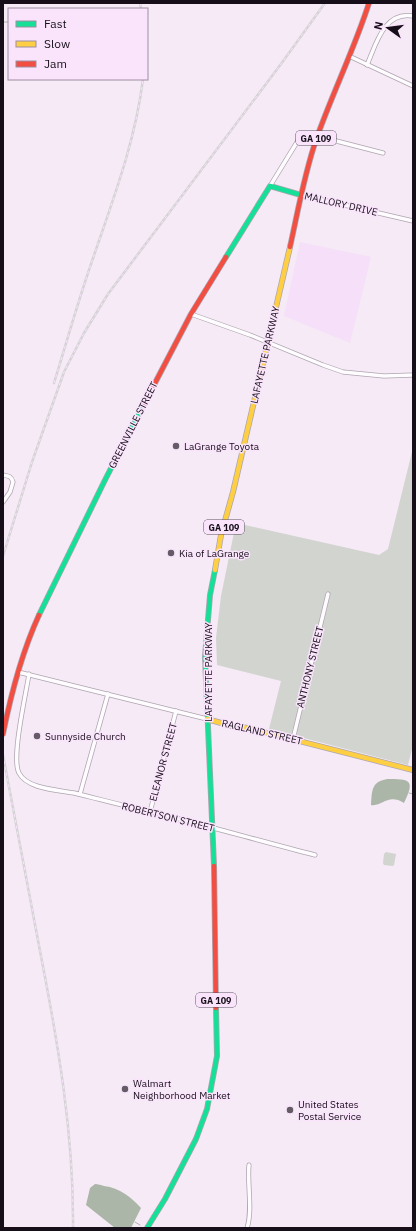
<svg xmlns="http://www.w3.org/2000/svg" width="416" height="1231" font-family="'IBM Plex Sans',sans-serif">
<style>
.built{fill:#f6dff8}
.green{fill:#d1d4cf}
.water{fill:#acb6a8}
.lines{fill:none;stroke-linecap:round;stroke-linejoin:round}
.stream{stroke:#acb6a8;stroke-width:1}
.street-casing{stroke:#aea5b0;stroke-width:5}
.fast-casing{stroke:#aea5b0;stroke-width:6}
.slow-casing{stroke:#aea5b0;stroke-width:6}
.jam-casing{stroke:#aea5b0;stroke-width:6}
.street{stroke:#fefcfe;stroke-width:3.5}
.fast{stroke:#16e098;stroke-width:4.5}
.slow{stroke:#ffcf43;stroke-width:4.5}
.jam{stroke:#f24e42;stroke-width:4.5}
.rail-casing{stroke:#d6d3d7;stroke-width:2.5}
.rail{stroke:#f9e4fc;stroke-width:1;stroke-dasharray:3;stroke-linecap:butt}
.poi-dot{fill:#645b66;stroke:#f9e4fc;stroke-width:1.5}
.labels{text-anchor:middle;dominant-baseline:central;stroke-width:3;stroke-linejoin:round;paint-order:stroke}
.shield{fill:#f9e4fc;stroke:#5a4e5c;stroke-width:1}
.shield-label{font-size:9px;font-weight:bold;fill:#160e18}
.street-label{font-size:10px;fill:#160e18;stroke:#f9e4fc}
.poi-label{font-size:10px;fill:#160e18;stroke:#f9e4fc;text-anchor:start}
</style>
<rect width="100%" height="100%" fill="#f5eaf6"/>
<path class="built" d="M300,242L371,257L350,343L284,316Z"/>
<g class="green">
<path d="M413,448V745L408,765L269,729L281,681L217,665L216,638L221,596L236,523L379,555L388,549Z"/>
<path d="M386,852L396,854L394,865L393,866L384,865L383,863L384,854Z"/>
</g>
<g class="water">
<path d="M387,779C409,779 416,779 404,803C388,793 382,807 371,805C372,791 371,782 387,779Z"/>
<path d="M95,1184C98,1184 101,1185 104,1186C120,1188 131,1197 141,1208L131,1228H115L86,1205L90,1188Z"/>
</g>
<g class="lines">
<g class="stream">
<path d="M3,22H9"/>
<path d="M409,793L413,794"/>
<path d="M135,1222L140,1225"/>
</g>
<defs>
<g id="street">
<path d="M349,56L413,86"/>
<path d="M367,65C376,44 384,11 413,16"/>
<path d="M317,136L383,153"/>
<path d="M270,186L302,134"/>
<path d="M301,195L413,221"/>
<path d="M191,314L250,335L323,365L343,372L384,376L413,375"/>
<path d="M3,475C9,476 11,476 13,482L10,492L3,502"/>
<path d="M18,672L207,719"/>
<path d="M29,674C26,694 11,758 19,773C27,789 58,790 74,793C95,798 117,804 139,809C198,823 256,840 315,855"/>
<path d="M293,739L328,594"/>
<path d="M80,794L108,694"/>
<path d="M150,812L176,711"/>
<path d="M247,1228C253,1210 247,1184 249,1165"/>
</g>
<g id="fast">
<path d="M226,257L270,186L301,195"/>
<path d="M39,615L105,480L143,406"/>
<path d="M214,866L205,657L210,595L215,570"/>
<path d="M147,1228L165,1199L196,1139L207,1109L217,1056L216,1008"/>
</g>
<g id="slow">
<path d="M215,570L221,535L233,492L290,247"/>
<path d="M207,719L232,726L248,728L413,770"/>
</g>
<g id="jam">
<path d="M290,247C298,211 304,175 316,140C332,94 354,50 369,3"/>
<path d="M143,406L191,314L226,257"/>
<path d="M3,734C11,694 22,652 39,615"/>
<path d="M214,866L216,1008"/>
</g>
</defs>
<use href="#street" class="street-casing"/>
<use href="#fast" class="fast-casing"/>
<use href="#slow" class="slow-casing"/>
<use href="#jam" class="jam-casing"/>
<use href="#street" class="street"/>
<use href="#fast" class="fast"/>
<use href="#slow" class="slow"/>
<use href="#jam" class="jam"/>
<defs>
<g id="rail">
<path d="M140,3L141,9"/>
<path d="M54,383C66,344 77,305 90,267C111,205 135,144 143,79"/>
<path d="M3,556L32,462L64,372L84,333L108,294L281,64L325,3"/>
<path d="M3,755C15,820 28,886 40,951C58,1043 74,1135 73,1228"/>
</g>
</defs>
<use href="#rail" class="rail-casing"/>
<use href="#rail" class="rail"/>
</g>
<g class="poi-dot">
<circle cx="176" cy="446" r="4"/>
<circle cx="171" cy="553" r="4"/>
<circle cx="37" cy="736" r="4"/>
<circle cx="125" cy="1089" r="4"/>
<circle cx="290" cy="1110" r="4"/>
</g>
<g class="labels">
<g class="shield">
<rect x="296" y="131" width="40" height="14" rx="3"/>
<rect x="204" y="520" width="40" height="14" rx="3"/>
<rect x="196" y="993" width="40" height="14" rx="3"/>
</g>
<g class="shield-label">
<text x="316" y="138">GA 109</text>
<text x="224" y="527">GA 109</text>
<text x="216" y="1000">GA 109</text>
</g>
<g class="street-label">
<text transform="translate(341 204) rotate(13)">MALLORY DRIVE</text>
<text transform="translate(265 355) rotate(-77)">LAFAYETTE PARKWAY</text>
<text transform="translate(133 425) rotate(-63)">GREENVILLE STREET</text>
<text transform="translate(310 667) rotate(-76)">ANTHONY STREET</text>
<text transform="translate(208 672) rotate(-90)">LAFAYETTE PARKWAY</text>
<text transform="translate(262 732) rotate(13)">RAGLAND STREET</text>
<text transform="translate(163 762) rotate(-75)">ELEANOR STREET</text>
<text transform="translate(168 817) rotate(14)">ROBERTSON STREET</text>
</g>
<g class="poi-label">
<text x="184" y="446">LaGrange Toyota</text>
<text x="179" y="553">Kia of LaGrange</text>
<text x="45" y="736">Sunnyside Church</text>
<text x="133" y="1083">Walmart<tspan x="133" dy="12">Neighborhood Market</tspan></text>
<text x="298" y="1104">United States<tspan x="298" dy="12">Postal Service</tspan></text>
</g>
</g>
<rect width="416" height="1231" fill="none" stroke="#160e18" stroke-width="8"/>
<rect x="8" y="8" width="140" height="72" fill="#f9e4fc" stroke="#9e8ea1"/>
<rect x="16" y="21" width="20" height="6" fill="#16e098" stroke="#9e8ea1"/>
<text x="44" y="28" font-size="12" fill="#160e18">Fast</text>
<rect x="16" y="41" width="20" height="6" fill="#ffcf43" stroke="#9e8ea1"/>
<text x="44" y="48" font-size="12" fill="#160e18">Slow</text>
<rect x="16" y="61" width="20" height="6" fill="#f24e42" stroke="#9e8ea1"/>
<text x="44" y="68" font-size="12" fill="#160e18">Jam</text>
<g transform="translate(388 28) rotate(284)" stroke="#f9e4fc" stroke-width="3" paint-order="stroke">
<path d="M0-3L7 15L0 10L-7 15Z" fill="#160e18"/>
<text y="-6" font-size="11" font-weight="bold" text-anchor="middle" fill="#160e18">N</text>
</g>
</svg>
